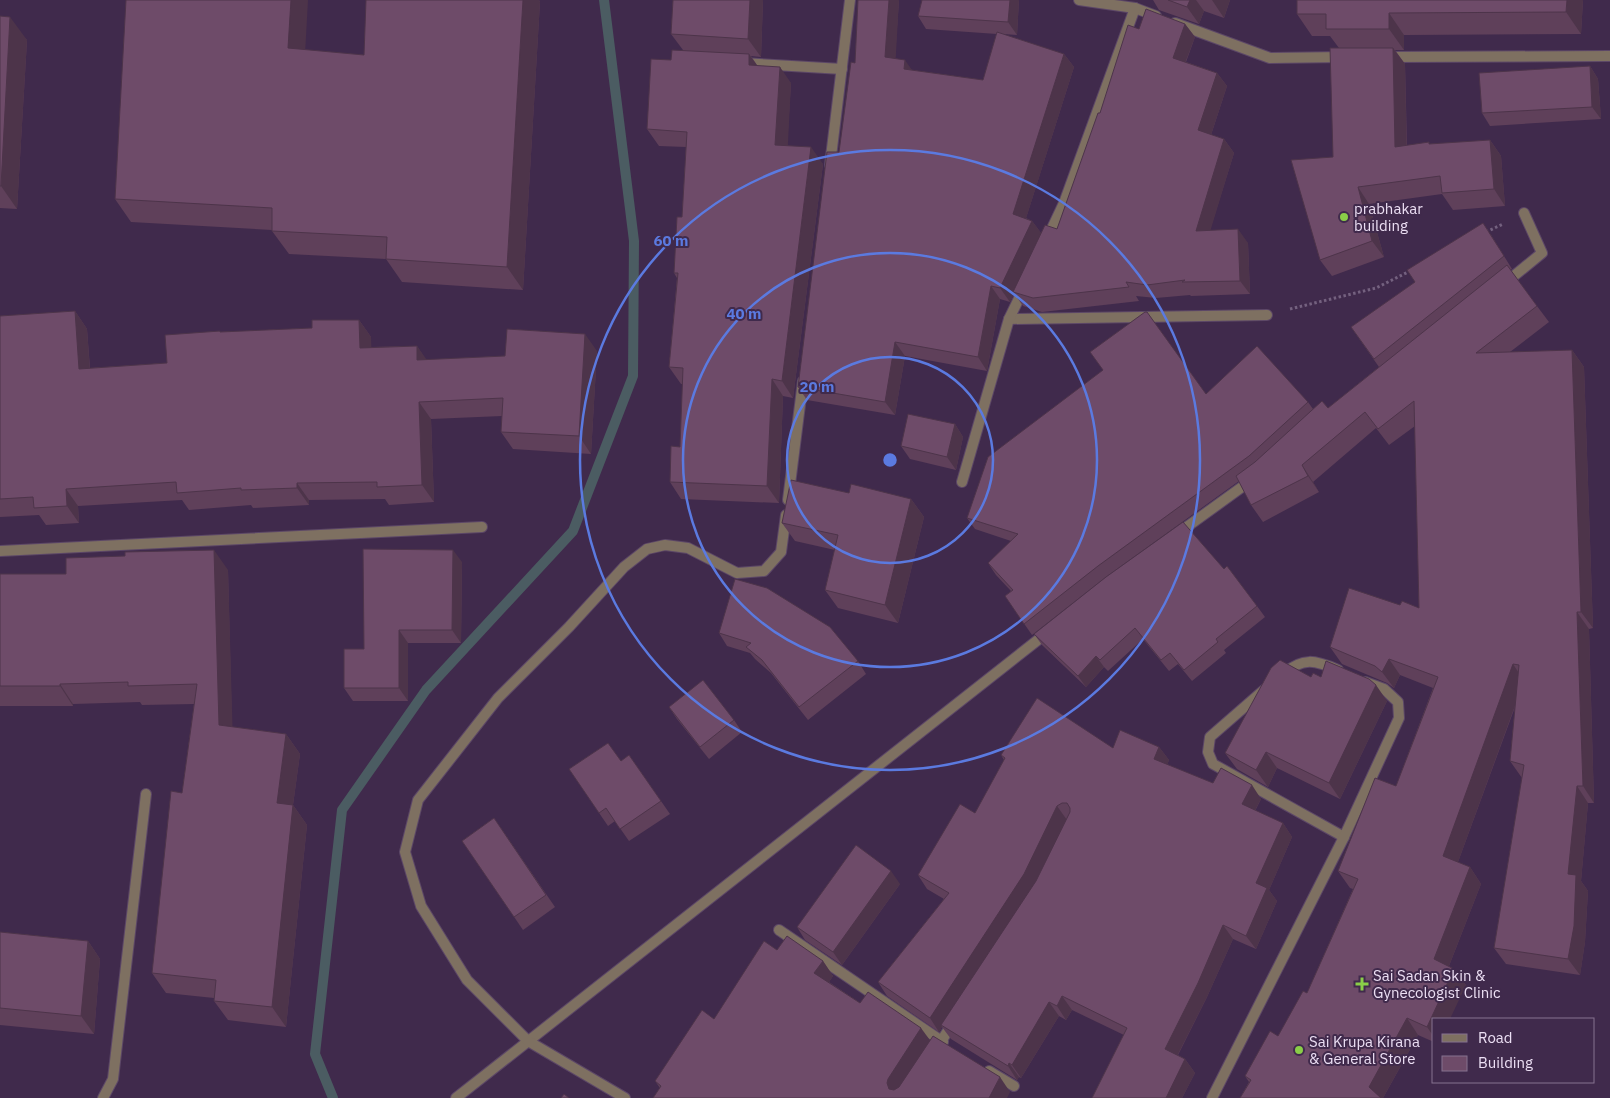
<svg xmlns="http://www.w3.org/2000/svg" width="1610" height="1098" font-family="'IBM Plex Sans',sans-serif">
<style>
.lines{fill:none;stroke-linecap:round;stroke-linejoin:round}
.stream{stroke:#4b5c62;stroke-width:10}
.minor-casing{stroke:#5c4767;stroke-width:12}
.path{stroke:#74617f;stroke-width:3;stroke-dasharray:2.5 2.5;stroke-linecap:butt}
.minor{stroke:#7e7061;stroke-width:10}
.wall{fill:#5f405a}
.shaded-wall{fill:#4d344a}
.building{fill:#6e4b69;stroke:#4d344a}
.ring{fill:none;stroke:#5b7ae0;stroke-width:2.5}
.poi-dot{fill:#8ace48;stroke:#402a4c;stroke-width:2}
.labels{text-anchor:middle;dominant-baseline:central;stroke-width:4;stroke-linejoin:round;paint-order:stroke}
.poi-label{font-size:15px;fill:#ecdff4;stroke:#402a4c;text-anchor:start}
.centre{fill:#5b7ae0;stroke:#402a4c;stroke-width:2.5}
.ring-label{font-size:15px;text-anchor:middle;font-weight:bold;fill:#5b7ae0;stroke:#402a4c;stroke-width:4;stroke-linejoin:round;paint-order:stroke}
</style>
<rect width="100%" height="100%" fill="#402a4c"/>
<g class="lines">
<path class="stream" d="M333,1098L315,1054L342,810L426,690L573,531L633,376L634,241L604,0"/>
<defs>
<g id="minor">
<path d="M1079,0L1135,8L1156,16"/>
<path d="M1175,23L1270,58L1344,57"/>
<path d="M1386,57L1610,56"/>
<path d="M743,63L842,69"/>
<path d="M830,165L850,0"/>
<path d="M1047,239L1064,203L1135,8"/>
<path d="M1504,284L1542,253L1524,213"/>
<path d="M1009,319L1267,315"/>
<path d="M962,482L1009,319L1024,288"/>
<path d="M788,500L803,381"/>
<path d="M1177,534L1253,479"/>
<path d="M0,551L482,527"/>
<path d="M1283,674C1303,657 1315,660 1338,670"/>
<path d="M1264,690L1210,737L1208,752L1213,764L1344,837"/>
<path d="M779,930L943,1042"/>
<path d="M935,1051L954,1021"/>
<path d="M989,1071L1014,1086"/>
<path d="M103,1098L113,1079L146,794"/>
<path d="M456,1098L1048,632"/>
<path d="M625,1098L528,1041L467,980L421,906L405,852L418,800L498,698L569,627L624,567L647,549L665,545L688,548L737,573L764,571L781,552L786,515"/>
<path d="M1212,1098L1344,837L1399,718L1398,702L1384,689L1365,682"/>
</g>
</defs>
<use href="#minor" class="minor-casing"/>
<g class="path">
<path d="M1486,232L1503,224"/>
<path d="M1290,309L1376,288L1412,270"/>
</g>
<use href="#minor" class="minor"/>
</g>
<g class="wall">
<path d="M523,0H539L540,2L523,290L402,282L386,259L289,254L272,231V230L131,222L115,199L305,50L364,55Z"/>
<path d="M673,0H763L761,57L751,56L757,65L791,83L787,146L823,164L793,398L783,396L779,503L681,499L670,482L680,447L683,384H681L669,367L677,278L674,273L682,217L686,147L659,146L647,129L671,60L683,50L671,34Z"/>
<path d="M858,0H899L895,58L912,70L983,80L997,34L926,29L918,16L1019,0L1017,35L1003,34L1064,54L1074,67L1026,218L1032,221L1041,233L1057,229L1100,113L1139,29L1185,24L1195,37L1186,62L1217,73L1227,86L1211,135L1224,139L1234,153L1210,230L1248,243L1250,294L1191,296L1190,295L1156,298L1136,296L1139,301L1042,312L1023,306L1014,293L1010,302L1000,299L987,371L905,356L895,415L807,400L798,387L855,63Z"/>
<path d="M1153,0H1230L1224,18L1204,11L1199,24L1159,10Z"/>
<path d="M1583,0L1581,34L1404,35V50H1395L1405,64L1407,146L1490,140L1501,156L1505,206L1453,210L1442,194L1369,204L1384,257L1332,276L1320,260L1333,157L1339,48L1330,36H1312L1297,14Z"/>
<path d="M0,16L27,40L17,209L0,208Z"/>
<path d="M1590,66L1598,79L1601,119L1490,126L1482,113Z"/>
<path d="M1491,235L1512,269L1510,270L1549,322L1510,352L1572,350L1584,367L1593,628L1589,629L1594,803H1588L1581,881L1588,891L1585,942L1580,975L1506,964L1494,948L1522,778L1510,761L1515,707L1458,862L1470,867L1481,884L1449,966L1466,985L1434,1019V1042L1418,1035L1383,1098H1240L1249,1082L1245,1076L1278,1036L1307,993L1353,889L1350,888L1338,871L1396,786L1433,688L1400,675L1394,688L1387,683L1342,664L1330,647L1400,605L1419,608L1415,426L1389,445L1376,428L1313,482L1319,492L1263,522L1251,505L1239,481L1106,577L1032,635L1005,596L1011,591L996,575L988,563L1011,541L975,529L967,518L1206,394L1308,402L1313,409L1328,408L1379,367L1351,327Z"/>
<path d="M75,311L87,329L90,368L167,363L220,332L312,328L359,320L371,337V347L417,346L426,360L597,351L591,454L513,449L501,432L502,416L431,419L434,502L389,505L385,499L309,500V505L253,508L251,505L189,510L182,500L78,506L79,523L46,525L39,515L0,517V316Z"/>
<path d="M955,424L963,437L956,470L910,459L901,446Z"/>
<path d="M849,493L911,499L924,517L898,623L838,608L825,590L835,550L795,541L782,523Z"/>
<path d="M462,562L461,643H408V701H353L344,688L364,649Z"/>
<path d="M228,570L232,727L286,734L300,754L293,805L307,825L286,1027L228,1020L214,1001V998L166,993L152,973L182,793L194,704L142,705L140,702L73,704V706H0V574H66Z"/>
<path d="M1257,606L1265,617L1224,650L1226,653L1192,681L1178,664L1169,671L1143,639L1108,671L1104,667L1086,687L1042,645L1034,634Z"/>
<path d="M719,633L858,661L866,674L808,720L771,673L755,659L750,653L727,646Z"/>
<path d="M1311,677H1321L1387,701L1340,799L1277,768L1268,787L1237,769L1225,753Z"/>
<path d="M669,707L734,720L742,732L709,759L677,719Z"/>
<path d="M1159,747L1169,760L1167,765L1213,783L1261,799L1255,811L1283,823L1292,837L1269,890L1277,901L1256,949L1233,939L1207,997L1178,1055L1185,1059L1195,1073L1182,1098H1092L1124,1035L1072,1010L1066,1020L1059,1016L1021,1078L1019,1077L1017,1080L951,1039L942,1027L939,1032L887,996L878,982L944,899L927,889L918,875L975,813L1004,760L1001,755L1113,748Z"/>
<path d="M629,755L670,814L629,841L615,821L608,826L569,769L621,761Z"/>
<path d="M494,818L555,907L523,930L462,841Z"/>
<path d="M900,884L842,965L805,940L797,927Z"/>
<path d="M0,932L88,941L100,959L94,1034L0,1025Z"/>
<path d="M777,950L823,961L833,976L829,982L860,1003L930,1040L1010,1092L660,1088L655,1081L714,1019Z"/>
</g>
<g class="shaded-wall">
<path d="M291,0H308L304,72L288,48Z"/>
<path d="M523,0H539L540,2L523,290L507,267Z"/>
<path d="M750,0H763L761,57L748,39Z"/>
<path d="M889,0H899L895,70L885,57Z"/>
<path d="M1010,0H1019L1017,35L1008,22Z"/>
<path d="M1190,0H1196L1204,11L1199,24L1187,7Z"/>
<path d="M1212,0H1230L1224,18Z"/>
<path d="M1567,0H1583L1581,34L1566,12Z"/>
<path d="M1389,13L1404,35V50L1389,29Z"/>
<path d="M10,17L27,40L17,209L1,186Z"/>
<path d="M1185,24L1195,37L1182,71L1173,58Z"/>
<path d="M1393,48L1405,64L1407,164L1395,147Z"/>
<path d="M749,54L761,71L749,65Z"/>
<path d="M1064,54L1074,67L1023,228L1013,214Z"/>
<path d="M905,60L914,73L904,69Z"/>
<path d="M1590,66L1598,79L1601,119L1592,107Z"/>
<path d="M780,67L791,83L787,162L775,145Z"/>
<path d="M1217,73L1227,86L1208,144L1198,130Z"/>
<path d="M1224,139L1234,153L1206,245L1196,231Z"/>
<path d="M1490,140L1501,156L1505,206L1494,189Z"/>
<path d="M811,147L823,164L793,398L782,381Z"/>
<path d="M1358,187L1369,204L1384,257L1372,241Z"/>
<path d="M1032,221L1042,234L1010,302L1000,288Z"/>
<path d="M1238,229L1248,243L1250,294L1240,281Z"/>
<path d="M991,286L1000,299L987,371L978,357Z"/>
<path d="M75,311L87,329L91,386L79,369Z"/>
<path d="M359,320L371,337L372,365L360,348Z"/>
<path d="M585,334L597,351L591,454L579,436Z"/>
<path d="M895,342L905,356L895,415L885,402Z"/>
<path d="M417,346L429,363L417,360Z"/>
<path d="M1572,350L1584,367L1593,628L1581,612Z"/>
<path d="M772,379L783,396L779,503L767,486Z"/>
<path d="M419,402L431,419L434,502L422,485Z"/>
<path d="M955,424L963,437L956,470L947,457Z"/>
<path d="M1302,465L1313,482L1319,492L1308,476Z"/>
<path d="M297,483L309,500V505L297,488Z"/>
<path d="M66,489L78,506L79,523L67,506Z"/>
<path d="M911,499L924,517L898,623L885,605Z"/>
<path d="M214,550L228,570L233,745L219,725Z"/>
<path d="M453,550L462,562L461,643L452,630Z"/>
<path d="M1577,612L1589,629L1594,803L1583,786Z"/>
<path d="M399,630L408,643V701L399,688Z"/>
<path d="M1096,656L1104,667L1086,687L1078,676Z"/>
<path d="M1389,659L1400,675L1394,688L1382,672Z"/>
<path d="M1513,664L1524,681L1454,873L1443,856Z"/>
<path d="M60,684L73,704V706L60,686Z"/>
<path d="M1376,685L1387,701L1340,799L1329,783Z"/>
<path d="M286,734L300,754L293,805L307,825L286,1027L272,1007L277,803Z"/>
<path d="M1159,747L1169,760L1164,773L1154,759Z"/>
<path d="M1266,752L1277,768L1268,787L1256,770Z"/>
<path d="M1252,785L1261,799L1251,818L1242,804Z"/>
<path d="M1577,786L1588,803L1581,881L1588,891L1585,942L1580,975L1568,959V874Z"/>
<path d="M1057,806L1067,820L1034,888L941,1025L942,1027L939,1032L930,1018Z"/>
<path d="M1283,823L1292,837L1269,890L1277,901L1256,949L1246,936L1256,883Z"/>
<path d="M1470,867L1481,884L1445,976L1434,959Z"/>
<path d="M891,871L900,884L842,965L833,952Z"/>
<path d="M1223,925L1233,939L1207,997L1174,1062L1165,1049Z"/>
<path d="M88,941L100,959L94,1034L81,1016Z"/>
<path d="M823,961L833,976L825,988L814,973Z"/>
<path d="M1454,969L1466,985L1450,1019H1434V1037L1427,1027Z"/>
<path d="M1062,996L1072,1010L1066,1020L1057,1006Z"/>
<path d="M1049,1002L1059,1016L1021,1078L1012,1065Z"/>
<path d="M1407,1018L1418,1035L1383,1098H1376L1369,1087Z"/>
<path d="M921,1028L932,1043L898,1094L889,1089L887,1083L888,1079Z"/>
<path d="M1185,1059L1195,1073L1182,1098H1166Z"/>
<path d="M1009,1063L1019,1077L1017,1080L1008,1066Z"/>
<path d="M1000,1077L1010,1092L1007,1098H989Z"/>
</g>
<g class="building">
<path d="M126,0H291L288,48L364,55L366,0H523L507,267L386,259L387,237L272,231V208L115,199Z"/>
<path d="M673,0H750L748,39L671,34Z"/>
<path d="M858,0H889L885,57L905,60L904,69L983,80L997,32L1064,54L1013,214L1032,221L1000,288L991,286L978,357L895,342L885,402L798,387L827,152H839L851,62L855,63Z"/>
<path d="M922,0H1010L1008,22L918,16Z"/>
<path d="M1168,0H1190L1187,7Z"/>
<path d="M1297,0H1567L1566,12L1389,13V29H1326V14H1297Z"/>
<path d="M1146,9L1185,24L1173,58L1217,73L1198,130L1224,139L1196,231L1238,229L1240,281L1182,282L1185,280L1147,285L1126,282L1129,287L1033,298L1013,292L1045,225L1057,229L1098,113H1100L1128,25L1139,29Z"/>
<path d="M0,16L10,17L1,186H0Z"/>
<path d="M1330,48H1393L1395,147L1429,142V144L1490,140L1494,189L1442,193L1440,176L1358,187L1372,241L1320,260L1291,160L1333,157Z"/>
<path d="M672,50L749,54V65L780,67L775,145L811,147L782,381L772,379L767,486L670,482L671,446L680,447L683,368L669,367L678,273H674L677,217H682L687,132L647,129L651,59L671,60Z"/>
<path d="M1590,66L1592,107L1482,113L1479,73Z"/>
<path d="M1483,223L1504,256L1374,359L1351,327L1415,282L1407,270Z"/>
<path d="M1507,265L1537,306L1476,353L1572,350L1581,612H1577L1583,786H1577L1568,874L1576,875L1574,926L1568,959L1494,948L1524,765L1510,761L1519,665L1513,664L1443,856L1470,867L1434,959L1454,969L1427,1027L1407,1018L1369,1087L1381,1098H1240L1251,1080L1245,1076L1270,1031L1278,1036L1303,991L1307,993L1358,879L1338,871L1375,778L1396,786L1438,677L1389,659L1382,672L1375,666L1330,647L1349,588L1400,605L1402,601L1419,608L1414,401L1378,429L1365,412L1302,465L1308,476L1251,505L1236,476L1255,462L1322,401L1328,408Z"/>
<path d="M75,311L79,369L167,363L165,335L220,331V332L312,328V320H359L360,348L417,346V360L505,356L507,329L585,334L579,436L501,432L503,398L419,402L422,485L377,487V482L297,483V488L241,490V488L177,493L176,482L66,489L67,506L34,508L33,497L0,499V316Z"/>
<path d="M1145,312H1147L1206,394L1257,346L1308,402L1249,456L1098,566L1024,624L1005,596L1013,590L988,563L1018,534L967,518L988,457L1103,370L1090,352Z"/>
<path d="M908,414L955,424L947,457L901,446Z"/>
<path d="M791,480L849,493L851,484L911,499L885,605L825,590L838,535L782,523Z"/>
<path d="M1183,522L1224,569L1227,566L1257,606L1216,639L1218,642L1184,670L1170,653L1161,660L1135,628L1100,660L1096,656L1078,676L1034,634L1106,577Z"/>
<path d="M363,549L453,550L452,630H399V688H344V649H364Z"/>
<path d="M214,550L219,725L286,734L277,803L293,805L272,1007L214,1001L216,980L152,973L171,791L182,793L197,684L128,686V682L60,684V686H0V574H66V558L125,556V552Z"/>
<path d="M735,579L767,588L830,627L858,661L799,707L762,660L746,647L751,643L719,633Z"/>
<path d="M1280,660L1311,677L1313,673L1321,677L1326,661L1369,679L1376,685L1329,783L1266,752L1256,770L1225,753L1271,668Z"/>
<path d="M703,680L734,720L700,747L669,707Z"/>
<path d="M1037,698L1113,748L1120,730L1159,747L1154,759L1213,783L1221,768L1252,785L1242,804L1283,823L1256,883L1267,888L1246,936L1223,925L1198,983L1165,1049L1185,1059L1166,1098H1092L1127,1028L1062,996L1057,1006L1049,1002L1012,1065L1009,1063L1008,1066L941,1025L1036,881L1070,812V808L1067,803H1062L1057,806L1024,874L930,1018L878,982L949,893L918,875L960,804L975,813L1005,758L1001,755Z"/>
<path d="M608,743L621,761L629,755L661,801L620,829L606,808L599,813L569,769Z"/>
<path d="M494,818L546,895L514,917L462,841Z"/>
<path d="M856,845L891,871L833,952L797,927Z"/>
<path d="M0,932L88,941L81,1016L0,1008Z"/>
<path d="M787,936L823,961L814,973L860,1003L868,992L921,1028L888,1079L887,1083L889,1089L894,1090L899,1087L933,1036L1000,1077L989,1098H653L661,1086L655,1081L702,1010L714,1019L764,941L777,950Z"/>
<path d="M564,1094L569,1098H561Z"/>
</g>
<g class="ring">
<circle cx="890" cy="460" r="103"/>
<circle cx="890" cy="460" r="207"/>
<circle cx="890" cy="460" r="310"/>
</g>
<g class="poi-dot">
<circle cx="1344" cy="217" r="5"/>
<path d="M1359.5 976.5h5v5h5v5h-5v5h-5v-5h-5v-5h5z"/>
<circle cx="1299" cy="1050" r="5"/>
</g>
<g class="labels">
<g class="poi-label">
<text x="1354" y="208">prabhakar<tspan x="1354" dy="17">building</tspan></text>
<text x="1373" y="975">Sai Sadan Skin &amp;<tspan x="1373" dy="17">Gynecologist Clinic</tspan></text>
<text x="1309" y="1041">Sai Krupa Kirana<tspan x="1309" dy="17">&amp; General Store</tspan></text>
</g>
</g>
<circle cx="890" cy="460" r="8" class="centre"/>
<g class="ring-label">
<text x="671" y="246">60 m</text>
<text x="744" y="319">40 m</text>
<text x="817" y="392">20 m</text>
</g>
<rect x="1432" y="1018" width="162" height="65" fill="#402a4c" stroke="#85728f"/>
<rect x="1442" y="1034" width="25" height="8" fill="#7e7061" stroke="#85728f"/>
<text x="1478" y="1043" font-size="15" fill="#ecdff4">Road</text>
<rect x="1442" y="1056" width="25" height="15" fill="#6e4b69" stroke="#85728f"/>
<text x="1478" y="1068" font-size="15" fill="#ecdff4">Building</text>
</svg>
